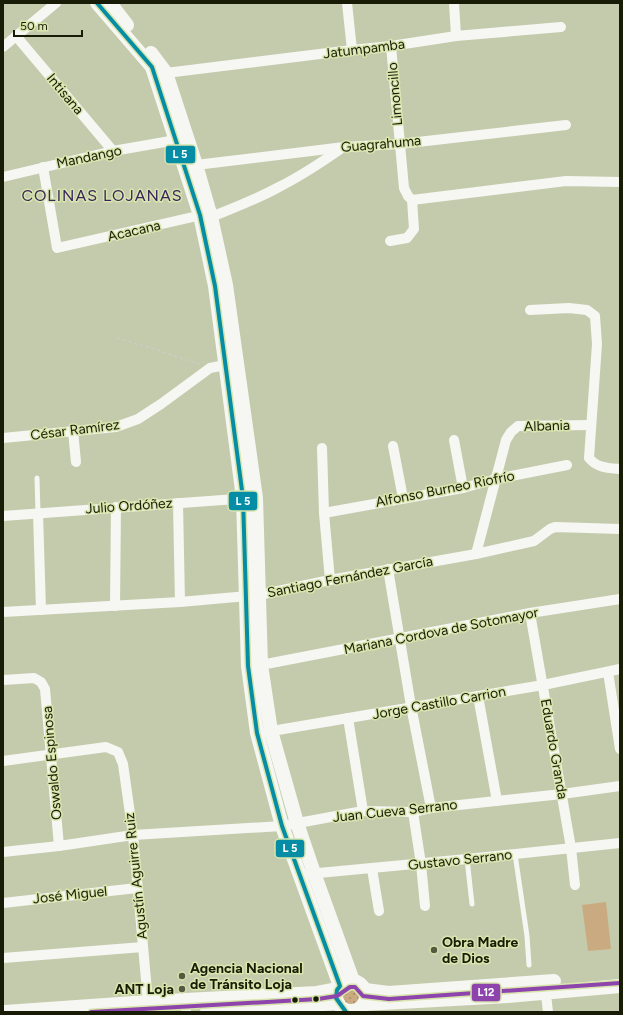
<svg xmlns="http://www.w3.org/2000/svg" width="623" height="1015" font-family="Figtree,sans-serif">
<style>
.grass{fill:url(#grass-dots)}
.pitch{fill:#caab81}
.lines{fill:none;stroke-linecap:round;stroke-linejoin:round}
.path{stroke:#cbcdc3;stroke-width:1.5;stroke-dasharray:3 3;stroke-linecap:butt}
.lane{stroke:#f6f7f3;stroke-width:5}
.street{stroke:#f6f7f3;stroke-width:10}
.secondary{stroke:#f6f7f3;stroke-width:14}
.bus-1-casing{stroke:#d8e5ac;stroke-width:7}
.bus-2-casing{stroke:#d8e5ac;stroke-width:7}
.bus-1{stroke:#058da6;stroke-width:4}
.bus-2{stroke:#8e44ad;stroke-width:4}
.poi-dot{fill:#545940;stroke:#d8e5ac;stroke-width:1.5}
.bus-dot{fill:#181c06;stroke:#d8e5ac;stroke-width:1.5}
.labels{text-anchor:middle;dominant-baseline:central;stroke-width:3;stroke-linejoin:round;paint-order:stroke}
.street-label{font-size:14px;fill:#181c06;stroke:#d8e5ac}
.poi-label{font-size:14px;font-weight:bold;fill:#181c06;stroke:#d8e5ac;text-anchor:start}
.quarter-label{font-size:16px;letter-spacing:1px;fill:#3a245e;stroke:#d8e5ac}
.line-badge{stroke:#d8e5ac;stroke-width:1.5}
.badge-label{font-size:11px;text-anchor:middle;font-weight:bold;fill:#fff}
</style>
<defs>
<pattern id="grass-dots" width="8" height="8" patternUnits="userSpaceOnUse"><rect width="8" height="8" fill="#caab81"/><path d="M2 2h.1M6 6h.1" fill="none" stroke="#a38a68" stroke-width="1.8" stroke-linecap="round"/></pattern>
</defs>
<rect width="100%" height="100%" fill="#c4cbac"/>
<circle class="grass" cx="351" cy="996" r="12"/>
<path class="pitch" d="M606,902L611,949L588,951L582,905Z"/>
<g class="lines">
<path class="path" d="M117,338L151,348L199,364"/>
<g class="lane">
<path d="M37,478L38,513"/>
<path d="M515,854L527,936L529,965"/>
<path d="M467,859L472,904"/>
</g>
<g class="street">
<path d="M347,3L352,50"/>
<path d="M454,3L456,36"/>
<path d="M16,36L113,151"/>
<path d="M3,47L56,3"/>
<path d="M166,73L352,50L391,46L456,36L561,27"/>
<path d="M196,165L344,147L400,144L566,125"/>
<path d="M43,167L57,248L206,214"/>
<path d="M3,177L113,151L176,140"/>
<path d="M412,200L566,181L620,182"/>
<path d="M211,217C234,208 257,199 279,187C301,176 322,162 342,148"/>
<path d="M390,241L407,238L414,229L412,200L408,196L404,188L391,46"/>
<path d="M530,310L569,308L587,310L595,316L597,344L589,458C597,468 608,468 620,469"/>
<path d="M73,431L76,462"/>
<path d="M3,438L116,427L138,419L161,404L210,368L225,365"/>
<path d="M454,440L463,488"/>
<path d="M393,446L403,498"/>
<path d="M322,448L324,513L330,580"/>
<path d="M178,503L180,602"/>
<path d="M38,513L41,610"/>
<path d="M324,513L463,488L496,479L567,465"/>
<path d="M3,516L250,498"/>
<path d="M476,554L506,440L511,432L518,426L591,425"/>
<path d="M388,569L411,706L431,808"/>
<path d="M115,606L116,507"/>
<path d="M3,612L180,602L259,595L330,580L476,554L534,541L550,529L555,527L620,529"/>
<path d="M530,613L571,848L575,885"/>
<path d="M261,665L530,613L620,599"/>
<path d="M608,672L620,749"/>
<path d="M3,680L34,678L41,682L45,689L59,846"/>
<path d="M478,696L497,801"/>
<path d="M348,718L363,811"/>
<path d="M266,732L543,685L620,669"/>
<path d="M3,761L106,747L118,752L123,764L133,835L148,1002"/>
<path d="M413,812L421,864L425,906"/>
<path d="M3,852L59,846L133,835L282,826L363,811L413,812L431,808L562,794L620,786"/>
<path d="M372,869L379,911"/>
<path d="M308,874L467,859L620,843"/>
<path d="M3,903L137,888"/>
<path d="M3,958L143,947"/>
<path d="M545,986L548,1012"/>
<path d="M186,1000V1012"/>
</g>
<g class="secondary">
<path d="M97,3L152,67L200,215L215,286L243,498L248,666L257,733L282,826L340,986"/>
<path d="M110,3L127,25"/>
<path d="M151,53L166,73L196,165L211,217L226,285L256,498L261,665L271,731L297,823L314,873L353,981"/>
<circle cx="351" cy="996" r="15"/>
<path d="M365,990L389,993L554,981"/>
<path d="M364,1004L508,996L620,986"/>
<path d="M5,1012L148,1002L317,993L338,989"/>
<path d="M207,1012L338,1003"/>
</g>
<defs>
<path id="bus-1" d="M97,3L152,67L200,215L215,286L243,498L248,666L257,733L282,826L340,986L337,990L336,998L346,1012"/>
<path id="bus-2" d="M91,1012L318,999L337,996L350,987H355L363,996L389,999L620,983"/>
</defs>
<use href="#bus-1" class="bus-1-casing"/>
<use href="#bus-2" class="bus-2-casing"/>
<use href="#bus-1" class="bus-1"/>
<use href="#bus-2" class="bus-2"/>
</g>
<g class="poi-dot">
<circle cx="434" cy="950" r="4"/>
<circle cx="182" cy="976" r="4"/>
<circle cx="182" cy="989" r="4"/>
</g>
<g class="bus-dot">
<circle cx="316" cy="999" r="3.5"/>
<circle cx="295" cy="1000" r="3.5"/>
</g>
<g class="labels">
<g class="street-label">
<text transform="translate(364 49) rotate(-7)">Jatumpamba</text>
<text transform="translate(65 94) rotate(50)">Intisana</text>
<text transform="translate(395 94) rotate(-95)">Limoncillo</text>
<text transform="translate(381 144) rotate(-5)">Guagrahuma</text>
<text transform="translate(89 157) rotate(-12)">Mandango</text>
<text transform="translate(134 231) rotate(-13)">Acacana</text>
<text transform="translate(547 426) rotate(-2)">Albania</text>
<text transform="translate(75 430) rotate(-7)">César Ramírez</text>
<text transform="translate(445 489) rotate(-11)">Alfonso Burneo Riofrío</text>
<text transform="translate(129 506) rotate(-4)">Julio Ordóñez</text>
<text transform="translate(350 577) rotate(-11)">Santiago Fernández García</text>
<text transform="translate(441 631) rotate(-11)">Mariana Cordova de Sotomayor</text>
<text transform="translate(439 703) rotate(-10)">Jorge Castillo Carrion</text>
<text transform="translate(554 749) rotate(80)">Eduardo Granda</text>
<text transform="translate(52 763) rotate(-95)">Oswaldo Espinosa</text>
<text transform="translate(395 811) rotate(-6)">Juan Cueva Serrano</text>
<text transform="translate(460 860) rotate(-6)">Gustavo Serrano</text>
<text transform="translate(136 876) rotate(-96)">Agustín Aguirre Ruiz</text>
<text transform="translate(70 895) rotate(-6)">José Miguel</text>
</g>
<g class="poi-label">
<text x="442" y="942">Obra Madre<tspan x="442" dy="16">de Dios</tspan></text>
<text x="190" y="968">Agencia Nacional<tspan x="190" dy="16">de Tránsito Loja</tspan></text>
<text x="174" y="989" text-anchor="end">ANT Loja</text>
</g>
<g class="quarter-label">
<text x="102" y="195">COLINAS LOJANAS</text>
</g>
</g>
<g class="line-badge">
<rect x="165" y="145" width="31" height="19" rx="4" fill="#058da6"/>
<rect x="228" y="491" width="30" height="20" rx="4" fill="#058da6"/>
<rect x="275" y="839" width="30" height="19" rx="4" fill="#058da6"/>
<rect x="471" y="983" width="30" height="19" rx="4" fill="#8e44ad"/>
</g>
<g class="badge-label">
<text x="180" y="158">L 5</text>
<text x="243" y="505">L 5</text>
<text x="290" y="852">L 5</text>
<text x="486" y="996">L12</text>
</g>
<rect width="623" height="1015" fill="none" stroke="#181c06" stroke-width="8"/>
<path d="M14 30v6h68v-6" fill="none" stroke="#181c06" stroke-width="2"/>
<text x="20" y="30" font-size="12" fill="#181c06" stroke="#d8e5ac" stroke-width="3" paint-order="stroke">50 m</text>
</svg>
